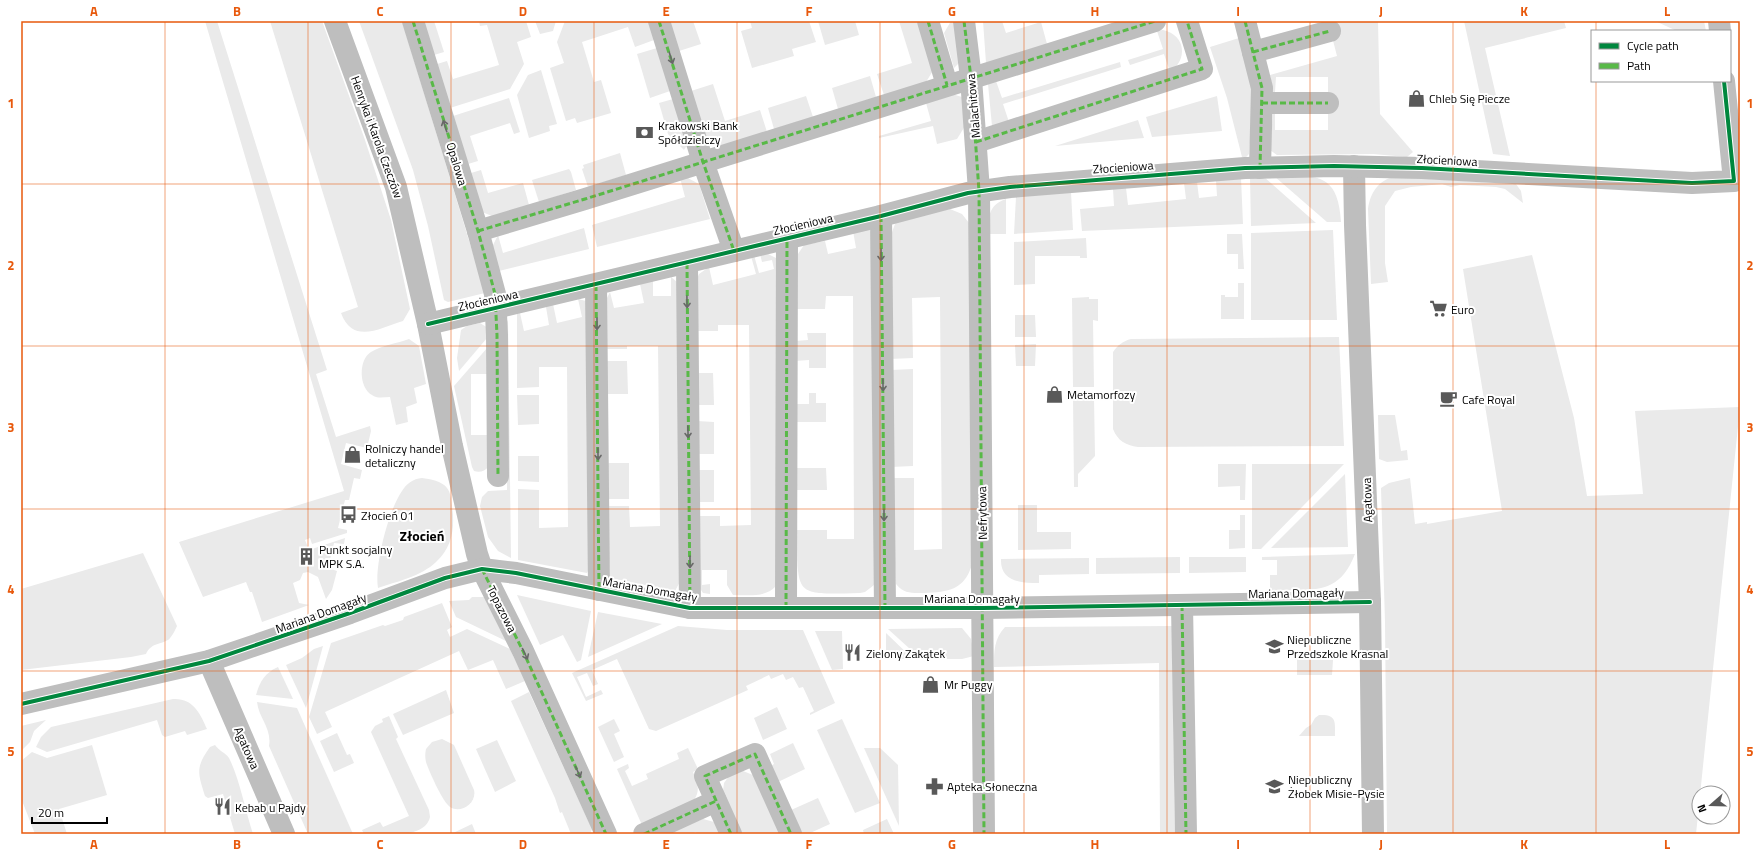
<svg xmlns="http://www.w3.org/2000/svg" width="1761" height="855" font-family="'Titillium Web',sans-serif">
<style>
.green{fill:#eaeaea}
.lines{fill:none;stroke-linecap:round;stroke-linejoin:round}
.minor{stroke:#bebebe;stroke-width:22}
.quiet{stroke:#58b947;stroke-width:3;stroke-dasharray:6 3;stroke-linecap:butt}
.cycleway-casing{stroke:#fff;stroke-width:6}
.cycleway{stroke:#00873e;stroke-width:4}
.oneway{stroke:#686868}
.grid{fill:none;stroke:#e8590c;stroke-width:1;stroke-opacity:0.55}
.labels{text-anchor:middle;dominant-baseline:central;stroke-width:4;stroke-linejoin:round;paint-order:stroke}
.poi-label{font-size:12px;fill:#000;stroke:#fff;text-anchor:start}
.street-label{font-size:12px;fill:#000;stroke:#fff}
.quarter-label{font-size:14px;font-weight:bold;fill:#000;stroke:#fff}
.neatline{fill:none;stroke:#e8590c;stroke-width:1.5}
.grid-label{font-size:13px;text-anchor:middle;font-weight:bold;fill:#e8590c}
</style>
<rect width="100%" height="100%" fill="#fff"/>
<g class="green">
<path d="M205,21H217L327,370L316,374L336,437L370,426L371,431L367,448L346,443L341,464L362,470L360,479L354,478L349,500H345L338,528L347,530V533L312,544L310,538L305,540L309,550L345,538L344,544L334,543L328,568L337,571L332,590L326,599L318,577L308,572L303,573L300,580L293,583L299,603L309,605L262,622L252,592H250L246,582L203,597L179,542L344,491Z"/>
<path d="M270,21H322L365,140L391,220L410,309L403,321C380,328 353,345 341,313L358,307Z"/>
<path d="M359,21H402L485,293L448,302L444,300L428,226L413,170Z"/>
<path d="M423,21H434L444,52L434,55Z"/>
<path d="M479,21H526L531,37L517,42L524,64L510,89L450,108L437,64L447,61L453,79L499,65L487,25L480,26Z"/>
<path d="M535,21H556L553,31L540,34Z"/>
<path d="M565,21H648L654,40L635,47L628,27L582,42L594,82L601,80L611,113L577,123L575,118L566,121L550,68L564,63L557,42Z"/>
<path d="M669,21H693L701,44L679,51Z"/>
<path d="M750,21H809L816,42L792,49L794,56L752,68L741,31L752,28Z"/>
<path d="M818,21H855L859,35L825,45Z"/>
<path d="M899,21H919L934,69L926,82L884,95L877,74L912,63Z"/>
<path d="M951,21H955L960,62L954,68L944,33Z"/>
<path d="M983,21H1002L1006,33L1041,22L1047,44L986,63Z"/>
<path d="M1328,21H1378L1380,114L1413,152L1407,157L1373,154L1277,155L1270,150L1273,113L1275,114V130H1328V77H1276L1275,92H1273L1270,75L1337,56Z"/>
<path d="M1464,21H1564L1566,28L1485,48L1510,156L1493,154Z"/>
<path d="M1655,21H1704L1706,31H1677Z"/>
<path d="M1163,30C1186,35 1188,60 1170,72L1164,54L1130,65L1128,60L1163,49L1157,31Z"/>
<path d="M1239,38L1254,92L1249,154L1246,157H1242L1227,98L1210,47Z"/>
<path d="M657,48L670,91L650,98L637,54Z"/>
<path d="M1120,62L1121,67L1003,104L1009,122L992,126L988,84L996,81L1002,98Z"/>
<path d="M541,70L557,124L549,126L550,131L529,138L517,95L528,75Z"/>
<path d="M870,76L876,97L838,109L832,88Z"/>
<path d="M713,84L725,121L760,110L767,132L720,146L706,139L691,91Z"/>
<path d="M952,94L962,97L965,126L957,139L937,144L933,126L879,138V136L931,121L926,103Z"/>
<path d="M806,96L813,117L774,129L768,108Z"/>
<path d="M1217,96L1222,131L1152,137L1146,117Z"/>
<path d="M509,98L520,132L514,134L510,123L470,136L478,161L468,164L453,116Z"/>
<path d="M673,99L687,145L684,150L668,134L659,103Z"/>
<path d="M1138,120L1144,138L1055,146Z"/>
<path d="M620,153L626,175L588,187L582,169L584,168L583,165Z"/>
<path d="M569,169L571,172L576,190L539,202L532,180Z"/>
<path d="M481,170L488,193L523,183L529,205L492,216L482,212L471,173Z"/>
<path d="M1274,176C1315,176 1338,171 1341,222H1327Z"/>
<path d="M686,177L699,184L710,219L597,247L592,225L685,197L680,178Z"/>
<path d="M1250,177H1264L1316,223L1251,226Z"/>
<path d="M1394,177L1516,184L1521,191L1523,203L1505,189L1496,187L1460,185L1451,187L1442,184L1411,187L1395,191L1385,206V263L1388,282L1371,284L1368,209C1370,194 1378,180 1394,177Z"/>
<path d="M1241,178L1243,224L1082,231L1080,209L1114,206L1113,189L1126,188L1128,205L1186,199L1184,183L1197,182L1199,198L1217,196L1216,180Z"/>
<path d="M1071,192L1073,230L1014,234L1016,197Z"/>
<path d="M1006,199V234H989C989,217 987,206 1006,199Z"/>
<path d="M950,209L962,214L969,223L972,564C965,590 948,592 924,593C912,593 904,594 896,584L891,478H914V550L942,549L940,299V297L912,298L913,358L890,359V238L896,221Z"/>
<path d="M868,227L874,237V585L865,592L860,593C793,595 798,596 797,530H827V539H854L853,296H826L825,309H795L798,254L804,245L825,241L828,254L856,248L853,231Z"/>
<path d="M584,228L589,249L499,271L492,247L498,235L503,253Z"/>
<path d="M1333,230L1337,320H1251V233Z"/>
<path d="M1227,234H1242L1244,269H1238V254H1227Z"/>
<path d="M1086,238L1087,258H1080V256H1035V284L1014,285V242Z"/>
<path d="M760,254H768L776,258V586C765,598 748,595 733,595L727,585V570H702V585L710,584V594L703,593L699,587L698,516H720V526L751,525L749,325H718V331H696V281L699,274L709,267L713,285L756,274L751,256L754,255L759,273L774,269L772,260L762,262Z"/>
<path d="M1532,255L1574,418L1587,496L1643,494L1635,411L1740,407L1696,834H1387L1385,622L1381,488L1389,483L1410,478L1415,524L1427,522V524L1502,511L1463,269Z"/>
<path d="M671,277L677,282L683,576L675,591L610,578L606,506H629L630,527L660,526L658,346H627V349H605V302L610,292L614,308L644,303L640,284L653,281V296H671Z"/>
<path d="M1238,283H1244V319H1221V295H1225V297H1238Z"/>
<path d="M1089,297V299H1098V321L1093,320L1094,387H1073L1072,298Z"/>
<path d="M578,299L586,301L590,567L587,573L518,560V489L539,490V528L568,527L567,367H539V387L517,388V314L520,313L524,331L549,325L546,307L553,304L557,323L582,317Z"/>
<path d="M1015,315H1035L1036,337H1015Z"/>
<path d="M508,320L511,558L498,551L488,537L480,506L482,497L488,491L507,490V322Z"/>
<path d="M480,323L488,328L487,338L459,371L457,358L461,330L467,326Z"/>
<path d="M807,333H826V368H809V360L795,361V341L808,340Z"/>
<path d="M1339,337L1344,446L1138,447C1125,445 1118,441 1113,429V352C1118,345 1123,341 1131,339Z"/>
<path d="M409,339L419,346L426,384L414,388L417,403L406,407L408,422L396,425L390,397C384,397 377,399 372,395C359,388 358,360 371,352C380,346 398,343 409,339Z"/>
<path d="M1036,344L1035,366H1016L1015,345Z"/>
<path d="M488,347V374H471V435H488V467C485,471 480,473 474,471L472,467L454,386Z"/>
<path d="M605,361H627L628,394H605Z"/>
<path d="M913,369V466L891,467V370Z"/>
<path d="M696,373H713L714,405H697Z"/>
<path d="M809,393H816V403H826V422H796V404H809Z"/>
<path d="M517,395H539V424L518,425Z"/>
<path d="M1073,398H1094L1095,456L1078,474V487H1074Z"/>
<path d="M1378,415H1395L1401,451L1407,450L1408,460L1387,462L1379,459Z"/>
<path d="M697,421L714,422V454H697Z"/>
<path d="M518,456H539V482L518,481Z"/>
<rect x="606" y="463" width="23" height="36"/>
<path d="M1218,464H1246L1245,500H1240V486L1218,487Z"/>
<path d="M1252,464H1344L1261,549H1252Z"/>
<path d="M796,468H826L827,490H797Z"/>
<rect x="697" y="470" width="17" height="32"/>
<path d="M1345,474L1348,547L1271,548Z"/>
<path d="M422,478C430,479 442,481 447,488C451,493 451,500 452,506C455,526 453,547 436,562C420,577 398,581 378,588C374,566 389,509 402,491C407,483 413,479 422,478Z"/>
<path d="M1018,505H1037V532H1071V549L1018,550Z"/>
<path d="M1240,515H1245V548L1229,549V530H1240Z"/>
<path d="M143,553L177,626C175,630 172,637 168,640C159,645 151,643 146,654L131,657L21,670V589Z"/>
<path d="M1355,554C1338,598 1310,589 1270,590V575H1277V560H1262V557Z"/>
<path d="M1180,557V573L1096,574V558Z"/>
<path d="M1189,557H1246V572L1189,573Z"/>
<path d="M1089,558V574L1039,575V583C1021,583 1000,582 1001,559Z"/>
<path d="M517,595L591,611L581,660L577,662L563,635L540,645Z"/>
<path d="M472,597H485L506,641L456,617L449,601L469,600Z"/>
<path d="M442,603L452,627L447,630L450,637L467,629L510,649L525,681L506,689L493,660L468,670L459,651L325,712L332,727L317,734L309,717L331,643L383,625L385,626L403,620L404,617Z"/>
<path d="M598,612L662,624L588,657Z"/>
<path d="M678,626L727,630H803L835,703L810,715V713L814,711L803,687L799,688L793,677L786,680L783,674L771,679L769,675L746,686L748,690L656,731L649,729L617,659L592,670L598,684L593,686L587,673L577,677L586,697L601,690L603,694L586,701L572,673Z"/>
<path d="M1172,626L1175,834H1160L1159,663L994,667C994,651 994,639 1005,627Z"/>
<path d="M962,628L971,639L974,656L962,659H921L888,629Z"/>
<path d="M815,631H842L843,669L832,670Z"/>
<path d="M886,633L913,659H886Z"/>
<path d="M323,646L306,708L286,665L302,658L314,649Z"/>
<path d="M1297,659L1333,660L1332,675H1297Z"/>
<path d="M278,667L293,699L256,695C260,681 265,673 278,667Z"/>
<path d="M446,690L454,713L403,735L393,714Z"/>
<path d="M529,692L592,829L590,834H571L562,812L560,813L555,798L511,701Z"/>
<path d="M173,699C193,698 200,713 207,729L187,735L185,731L165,737L162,735L157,720L47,752L36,747L41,737L51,727Z"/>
<path d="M257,702L297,708L353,834H308L269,746C272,728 259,719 257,702Z"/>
<path d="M777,707L787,729L763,740L754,718Z"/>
<path d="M1319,715C1337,714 1335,722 1335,736H1299L1306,728L1311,725L1315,718Z"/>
<path d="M389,716L398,737L396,739L429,810L430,817C425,840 381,834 364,834L362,830L380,822L383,827L409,816L371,732L375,726L383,722L382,719Z"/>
<path d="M614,719L620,731L614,734L624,757L614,762L598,727Z"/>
<path d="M842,719L880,803L855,813L817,730Z"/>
<path d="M46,720L34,731L30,742L21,751V726Z"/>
<path d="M337,733L347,755L350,754L354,763L334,772L320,741Z"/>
<path d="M442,739L454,745L474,790C477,803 461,814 450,807C442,801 429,771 426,762C425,758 425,753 426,749L432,742Z"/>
<path d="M497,740L516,781L495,792L476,749Z"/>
<path d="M793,743L805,769L778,782L771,766L774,764L770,754Z"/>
<path d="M92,745L107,795L59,809L67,834H35L21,798V761L32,752L47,758Z"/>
<path d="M215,745C219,751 226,753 229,758C239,777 246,813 253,834H235L223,794L208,798L205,796C198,773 195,768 210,747Z"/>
<path d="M688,748L698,769L693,772C697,782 701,790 694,800L642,825L617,769L628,764L629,768L625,771L632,786L648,779L646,774L679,759L677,753Z"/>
<path d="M864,748H880L898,765L899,826Z"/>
<path d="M743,771L753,775L780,834H741L723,791L724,783L729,776Z"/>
<path d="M818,798L830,824L808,834H802L791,810Z"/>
<path d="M703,819L714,822L722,834H697L696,832L691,834H665Z"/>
<path d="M887,819L894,834H864L863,830Z"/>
<path d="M472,824L476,834H451Z"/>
</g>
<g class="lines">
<g class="minor">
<path d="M335,21L396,187L428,324L452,446L477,554L482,569L523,651L606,834"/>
<path d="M413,21L478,231L495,294L497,335L498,476"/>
<path d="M659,21L703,162L734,251"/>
<path d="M928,21L947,85"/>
<path d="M964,21L971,78L979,191L984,834"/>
<path d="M1245,21L1262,88L1260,168"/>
<path d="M1719,21L1720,31"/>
<path d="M1253,52L1330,31"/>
<path d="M1262,103H1328"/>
<path d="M976,142L1202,69L1187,21"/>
<path d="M1354,166L1355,225L1370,602L1373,834"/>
<path d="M881,216L885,608"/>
<path d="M478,231L585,199L1155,21"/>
<path d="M687,263L690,608"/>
<path d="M596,285L599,590"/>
<path d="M428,324L881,216L968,193L1010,187L1245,168L1334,166L1422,168L1692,183L1734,181L1724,81"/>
<path d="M1182,605L1186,834"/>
<path d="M786,608L787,238"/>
<path d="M209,661L284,834"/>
<path d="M21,704L209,661L350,613L445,578L482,569L516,573L690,608H983L1370,602"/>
<path d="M644,834L716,801"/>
<path d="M731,834L705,776L755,754L791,834"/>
</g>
<g class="quiet">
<path d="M413,21L478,231L495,294L497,335L498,476"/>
<path d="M659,21L703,162L734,251"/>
<path d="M928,21L947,85"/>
<path d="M964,21L971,78L979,191L984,834"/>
<path d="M1245,21L1262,88L1260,168"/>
<path d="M1253,52L1330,31"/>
<path d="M1262,103H1328"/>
<path d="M976,142L1202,69L1187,21"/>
<path d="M881,216L885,608"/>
<path d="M478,231L585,199L1155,21"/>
<path d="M687,263L690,608"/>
<path d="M596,285L599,590"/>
<path d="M482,569L523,651L606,834"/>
<path d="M1182,605L1186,834"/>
<path d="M786,608L787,238"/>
<path d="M644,834L716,801"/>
<path d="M731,834L705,776L755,754L791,834"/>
</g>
<defs>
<g id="cycleway">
<path d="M428,324L881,216L968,193L1010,187L1245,168L1334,166L1422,168L1692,183L1734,181L1724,81"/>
<path d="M21,704L209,661L350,613L445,578L482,569L516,573L690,608H983L1370,602"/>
</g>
</defs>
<use href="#cycleway" class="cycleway-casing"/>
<use href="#cycleway" class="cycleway"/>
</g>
<defs><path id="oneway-shaft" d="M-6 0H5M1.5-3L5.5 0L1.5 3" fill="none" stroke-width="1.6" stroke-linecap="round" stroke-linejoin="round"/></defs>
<g class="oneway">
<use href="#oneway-shaft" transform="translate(671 58) rotate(73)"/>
<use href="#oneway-shaft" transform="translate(445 126) rotate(-107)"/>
<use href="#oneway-shaft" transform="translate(881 255) rotate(90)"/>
<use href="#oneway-shaft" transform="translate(687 302) rotate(89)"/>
<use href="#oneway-shaft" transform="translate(597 324) rotate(90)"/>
<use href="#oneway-shaft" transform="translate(883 385) rotate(89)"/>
<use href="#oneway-shaft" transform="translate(688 432) rotate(89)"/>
<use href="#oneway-shaft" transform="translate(598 454) rotate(89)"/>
<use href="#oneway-shaft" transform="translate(884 515) rotate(90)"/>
<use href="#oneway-shaft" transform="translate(690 562) rotate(90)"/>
<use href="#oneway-shaft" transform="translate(525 654) rotate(65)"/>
<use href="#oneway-shaft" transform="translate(578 772) rotate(66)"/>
</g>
<path class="grid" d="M165,21V834M308,21V834M451,21V834M594,21V834M737,21V834M880,21V834M1024,21V834M1167,21V834M1310,21V834M1453,21V834M1596,21V31M1596,81V834M21,184H1740M21,346H1740M21,509H1740M21,671H1740"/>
<defs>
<symbol id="shop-bare" viewBox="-9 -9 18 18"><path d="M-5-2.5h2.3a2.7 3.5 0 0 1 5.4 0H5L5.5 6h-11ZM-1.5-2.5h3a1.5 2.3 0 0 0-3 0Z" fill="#595959" stroke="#fff" stroke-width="2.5" paint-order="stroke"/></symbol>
<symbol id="bank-bare" viewBox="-9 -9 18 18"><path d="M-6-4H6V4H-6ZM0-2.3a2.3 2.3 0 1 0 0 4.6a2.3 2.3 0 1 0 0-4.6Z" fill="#595959" stroke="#fff" stroke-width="2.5" paint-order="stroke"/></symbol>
<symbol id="supermarket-bare" viewBox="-9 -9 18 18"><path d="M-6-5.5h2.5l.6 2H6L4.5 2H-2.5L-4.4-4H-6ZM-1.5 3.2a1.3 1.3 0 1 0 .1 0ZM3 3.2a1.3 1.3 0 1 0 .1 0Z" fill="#595959" stroke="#fff" stroke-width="2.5" paint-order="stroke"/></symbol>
<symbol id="cafe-bare" viewBox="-9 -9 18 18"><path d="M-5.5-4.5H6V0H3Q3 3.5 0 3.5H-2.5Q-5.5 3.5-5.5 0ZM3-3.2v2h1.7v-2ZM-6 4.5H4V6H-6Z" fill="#595959" stroke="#fff" stroke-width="2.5" paint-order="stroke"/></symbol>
<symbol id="bus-bare" viewBox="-9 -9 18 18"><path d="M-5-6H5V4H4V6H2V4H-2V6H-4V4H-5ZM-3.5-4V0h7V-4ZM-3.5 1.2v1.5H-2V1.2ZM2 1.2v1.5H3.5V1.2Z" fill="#595959" stroke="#fff" stroke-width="2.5" paint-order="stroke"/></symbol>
<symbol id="building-bare" viewBox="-9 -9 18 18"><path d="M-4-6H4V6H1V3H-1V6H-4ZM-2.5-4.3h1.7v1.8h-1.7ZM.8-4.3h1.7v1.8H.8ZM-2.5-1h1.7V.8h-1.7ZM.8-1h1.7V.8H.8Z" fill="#595959" stroke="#fff" stroke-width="2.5" paint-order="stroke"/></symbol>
<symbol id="school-bare" viewBox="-9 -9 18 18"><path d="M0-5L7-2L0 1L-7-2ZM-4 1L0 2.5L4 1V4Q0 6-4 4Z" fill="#595959" stroke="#fff" stroke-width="2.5" paint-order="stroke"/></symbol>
<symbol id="restaurant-bare" viewBox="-9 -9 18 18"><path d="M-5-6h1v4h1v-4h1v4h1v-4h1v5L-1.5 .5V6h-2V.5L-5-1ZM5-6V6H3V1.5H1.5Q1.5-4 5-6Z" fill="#595959" stroke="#fff" stroke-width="2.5" paint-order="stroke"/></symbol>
<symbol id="pharmacy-bare" viewBox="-9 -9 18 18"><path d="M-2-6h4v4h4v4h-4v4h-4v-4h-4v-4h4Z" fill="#595959" stroke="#fff" stroke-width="2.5" paint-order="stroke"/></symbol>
</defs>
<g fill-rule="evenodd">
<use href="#shop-bare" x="1404" y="86" width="25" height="25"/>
<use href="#bank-bare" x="632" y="120" width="25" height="25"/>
<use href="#supermarket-bare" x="1426" y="296" width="25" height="25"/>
<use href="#shop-bare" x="1042" y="382" width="25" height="25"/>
<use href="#cafe-bare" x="1436" y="386" width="25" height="25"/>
<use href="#shop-bare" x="340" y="442" width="25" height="25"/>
<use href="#bus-bare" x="336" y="502" width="25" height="25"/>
<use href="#building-bare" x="294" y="544" width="25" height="25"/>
<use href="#school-bare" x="1262" y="634" width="25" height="25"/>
<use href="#restaurant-bare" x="840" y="640" width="25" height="25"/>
<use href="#shop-bare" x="918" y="672" width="25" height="25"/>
<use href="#pharmacy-bare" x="922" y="774" width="25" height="25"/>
<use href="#school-bare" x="1262" y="774" width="25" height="25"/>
<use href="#restaurant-bare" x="210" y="794" width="25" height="25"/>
</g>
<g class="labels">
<g class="poi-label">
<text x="1429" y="98">Chleb Się Piecze</text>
<text x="658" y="125">Krakowski Bank<tspan x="658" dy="14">Spółdzielczy</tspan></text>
<text x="1451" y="309">Euro</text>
<text x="1067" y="394">Metamorfozy</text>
<text x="1462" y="399">Cafe Royal</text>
<text x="365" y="448">Rolniczy handel<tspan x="365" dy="14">detaliczny</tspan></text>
<text x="361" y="515">Złocień 01</text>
<text x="319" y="549">Punkt socjalny<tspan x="319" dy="14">MPK S.A.</tspan></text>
<text x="1287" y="639">Niepubliczne<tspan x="1287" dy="14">Przedszkole Krasnal</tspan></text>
<text x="866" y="653">Zielony Zakątek</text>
<text x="944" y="684">Mr Puggy</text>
<text x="1288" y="779">Niepubliczny<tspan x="1288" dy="14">Żłobek Misie-Pysie</tspan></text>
<text x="947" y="786">Apteka Słoneczna</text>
<text x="235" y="807">Kebab u Pajdy</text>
</g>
<g class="street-label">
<text transform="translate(973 106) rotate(-95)">Malachitowa</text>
<text transform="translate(377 137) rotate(70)">Henryka i Karola Czeczów</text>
<text transform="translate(1447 160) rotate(3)">Złocieniowa</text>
<text transform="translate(457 164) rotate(73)">Opalowa</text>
<text transform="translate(1123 167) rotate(-4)">Złocieniowa</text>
<text transform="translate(803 224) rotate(-13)">Złocieniowa</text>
<text transform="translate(488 300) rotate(-13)">Złocieniowa</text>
<text transform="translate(1367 500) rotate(-92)">Agatowa</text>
<text transform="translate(982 513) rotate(-91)">Nefrytowa</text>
<text transform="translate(650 589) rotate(10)">Mariana Domagały</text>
<text transform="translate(1296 593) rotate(-1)">Mariana Domagały</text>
<text x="972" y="598">Mariana Domagały</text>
<text transform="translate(502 609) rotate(63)">Topazowa</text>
<text transform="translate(321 613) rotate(-20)">Mariana Domagały</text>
<text transform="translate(247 748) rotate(66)">Agatowa</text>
</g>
<g class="quarter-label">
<text x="422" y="535">Złocień</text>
</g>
</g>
<rect width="1761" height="855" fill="none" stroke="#ffffff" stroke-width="44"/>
<rect x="1591" y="30" width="140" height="52" fill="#ffffff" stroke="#999999"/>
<rect x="1599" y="43" width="20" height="6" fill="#00873e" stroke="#999999"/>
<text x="1627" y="50" font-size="12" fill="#000000">Cycle path</text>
<rect x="1599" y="63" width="20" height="6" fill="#58b947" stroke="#999999"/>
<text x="1627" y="70" font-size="12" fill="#000000">Path</text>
<g transform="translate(1711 805) rotate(250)"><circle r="19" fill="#ffffff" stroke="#999999"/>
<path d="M0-3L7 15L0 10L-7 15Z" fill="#595959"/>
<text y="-6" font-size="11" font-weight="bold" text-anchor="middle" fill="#000000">N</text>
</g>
<path d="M32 817v6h75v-6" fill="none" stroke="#000000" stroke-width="2"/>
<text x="38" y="817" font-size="12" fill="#000000" stroke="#ffffff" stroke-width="3" paint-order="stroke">20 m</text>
<rect x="22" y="22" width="1717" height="811" class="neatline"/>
<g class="grid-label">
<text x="94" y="16">A</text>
<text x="237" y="16">B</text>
<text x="380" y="16">C</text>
<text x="523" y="16">D</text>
<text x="666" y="16">E</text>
<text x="809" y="16">F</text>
<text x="952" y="16">G</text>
<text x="1095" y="16">H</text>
<text x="1238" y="16">I</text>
<text x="1381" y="16">J</text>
<text x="1524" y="16">K</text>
<text x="1667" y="16">L</text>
<text x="11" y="108">1</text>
<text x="1750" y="108">1</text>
<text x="11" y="270">2</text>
<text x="1750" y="270">2</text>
<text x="11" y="432">3</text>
<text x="1750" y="432">3</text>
<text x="11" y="594">4</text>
<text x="1750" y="594">4</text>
<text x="11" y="756">5</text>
<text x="1750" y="756">5</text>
<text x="94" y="849">A</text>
<text x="237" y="849">B</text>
<text x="380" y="849">C</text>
<text x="523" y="849">D</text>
<text x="666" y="849">E</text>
<text x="809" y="849">F</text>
<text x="952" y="849">G</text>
<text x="1095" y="849">H</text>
<text x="1238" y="849">I</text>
<text x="1381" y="849">J</text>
<text x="1524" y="849">K</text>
<text x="1667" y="849">L</text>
</g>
</svg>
